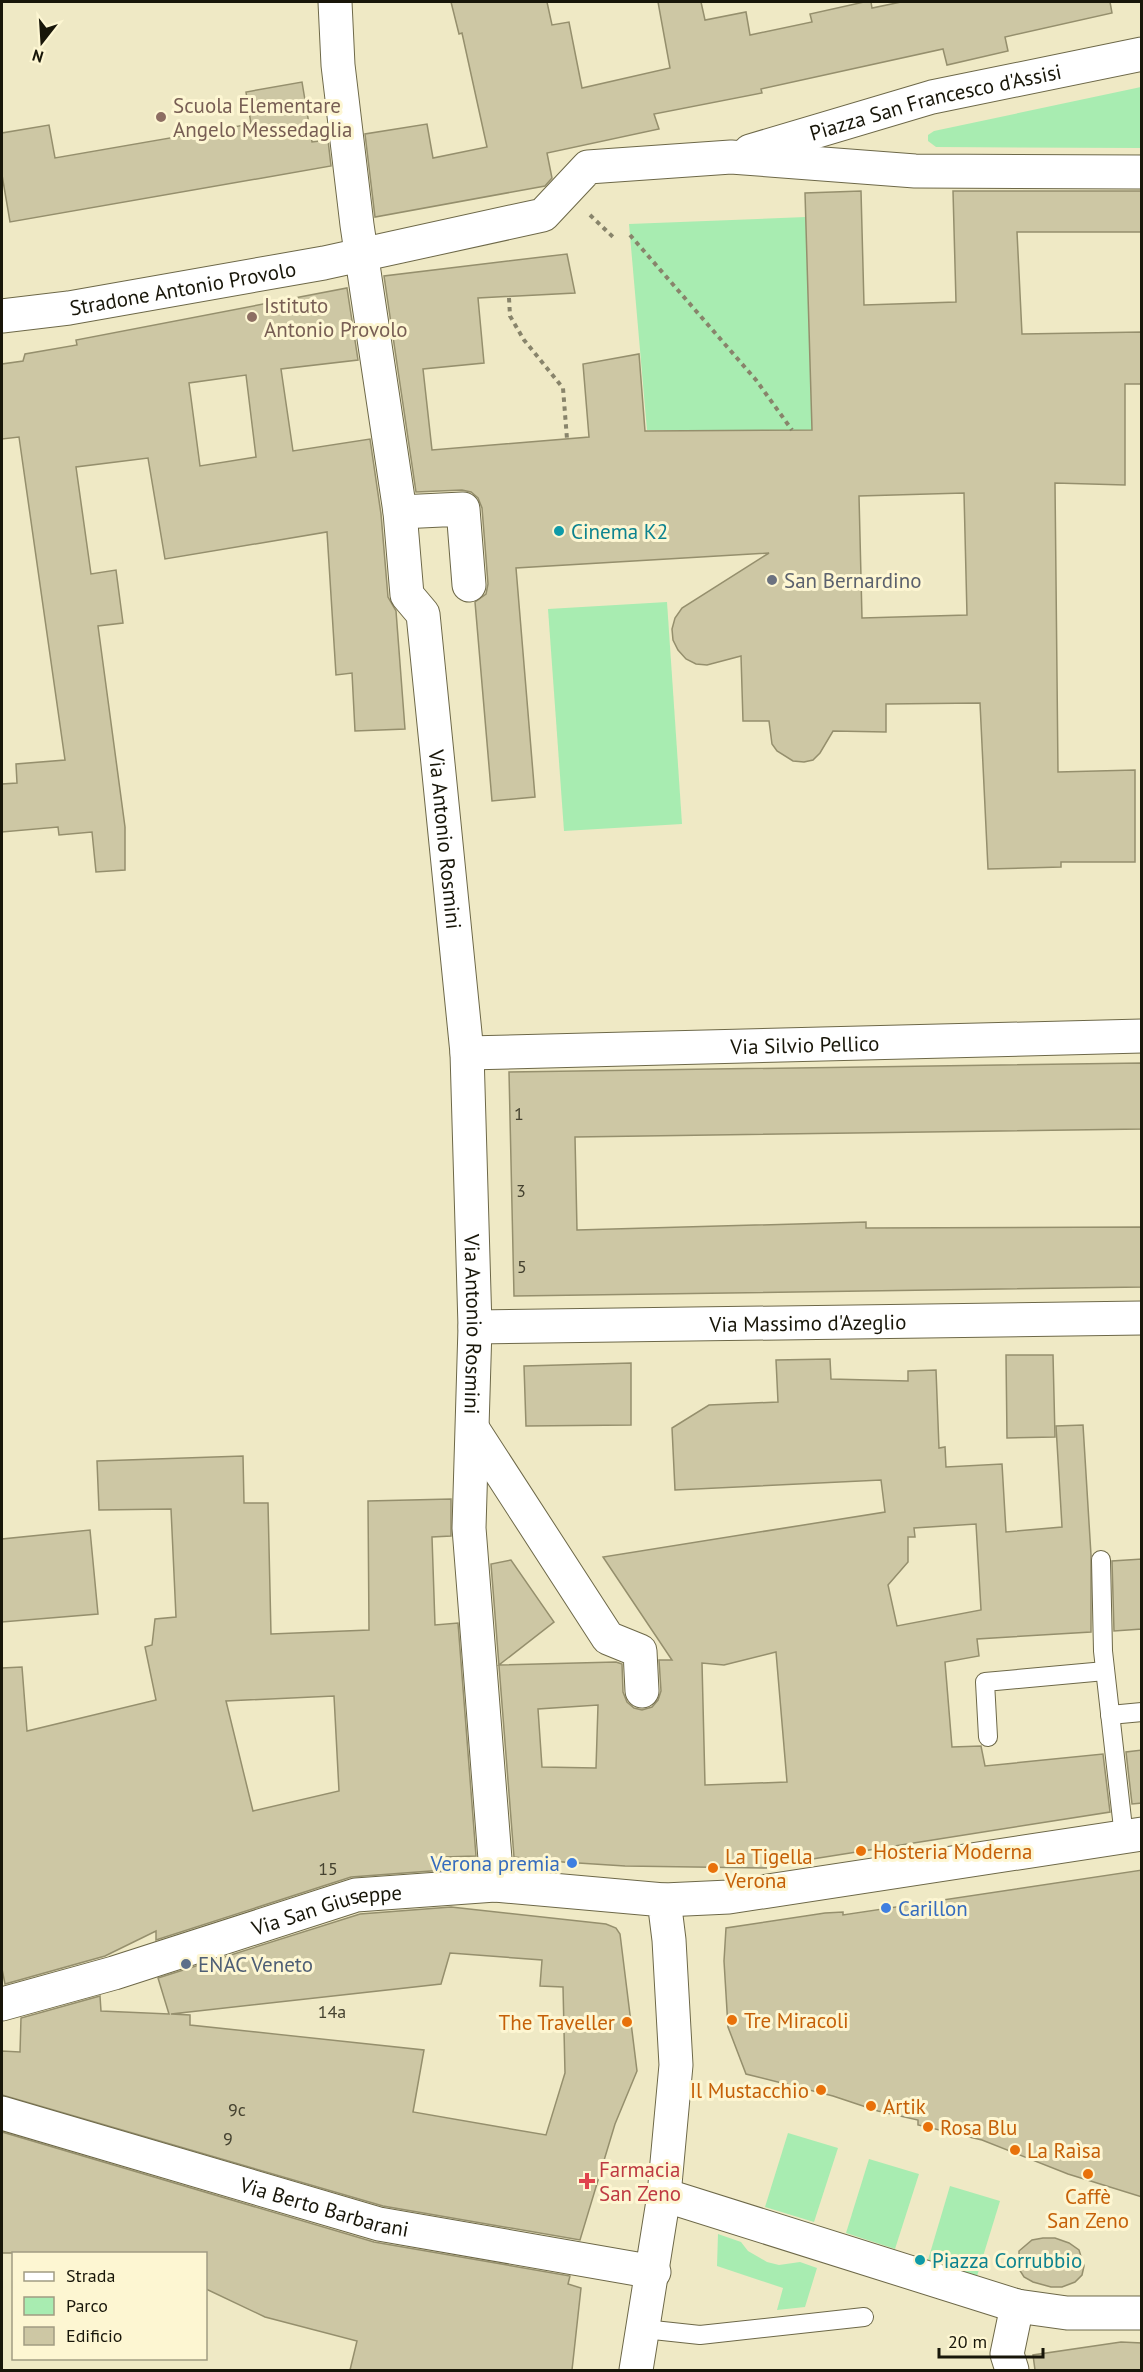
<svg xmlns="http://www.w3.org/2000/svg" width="1143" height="2372" font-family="'PT Sans',sans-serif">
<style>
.green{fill:#a8ecb1}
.building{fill:#cdc7a4;stroke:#958f6d;stroke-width:1.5;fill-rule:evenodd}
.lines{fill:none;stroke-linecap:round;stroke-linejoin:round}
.lane-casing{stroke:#6d6848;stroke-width:20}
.street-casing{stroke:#6d6848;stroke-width:35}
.secondary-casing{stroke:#6d6848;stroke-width:35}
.path{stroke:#88846b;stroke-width:4;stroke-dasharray:4.5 4.5;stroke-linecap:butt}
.lane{stroke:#fff;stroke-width:18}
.street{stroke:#fff;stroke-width:33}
.secondary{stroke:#fff;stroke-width:33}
.education-dot{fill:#8d6e63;stroke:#fdf6d2;stroke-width:2}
.culture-dot{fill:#0f9aa8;stroke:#fdf6d2;stroke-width:2}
.worship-dot{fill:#6b7280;stroke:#fdf6d2;stroke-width:2}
.food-dot{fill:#e8710a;stroke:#fdf6d2;stroke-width:2}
.shop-dot{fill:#3f7fe0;stroke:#fdf6d2;stroke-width:2}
.service-dot{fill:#5c6f8a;stroke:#fdf6d2;stroke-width:2}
.health-dot{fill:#e0444e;stroke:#fdf6d2;stroke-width:2}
.labels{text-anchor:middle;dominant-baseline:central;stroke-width:6;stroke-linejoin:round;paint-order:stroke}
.number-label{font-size:18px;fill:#454230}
.street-label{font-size:21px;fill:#181609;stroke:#fdf6d2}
.education-label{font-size:21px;fill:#785e54;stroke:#fdf6d2;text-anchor:start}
.culture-label{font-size:21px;fill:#0d838f;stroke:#fdf6d2;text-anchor:start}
.worship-label{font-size:21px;fill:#5b616d;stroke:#fdf6d2;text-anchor:start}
.food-label{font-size:21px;fill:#c56008;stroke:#fdf6d2;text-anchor:start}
.shop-label{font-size:21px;fill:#366cbe;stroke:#fdf6d2;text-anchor:end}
.service-label{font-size:21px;fill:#4e5e75;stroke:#fdf6d2;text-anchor:start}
.health-label{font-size:21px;fill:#be3a42;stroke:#fdf6d2;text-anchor:start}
</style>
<rect width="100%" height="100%" fill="#efe9c5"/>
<g class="green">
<path d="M1141,87V148L936,147L928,141V135L934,131Z"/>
<path d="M806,217L812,431L647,430L629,224Z"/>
<path d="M667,602L682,824L564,831L548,609Z"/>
<path d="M788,2133L838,2148L814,2222L765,2207Z"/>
<path d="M869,2159L919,2174L895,2249L846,2233Z"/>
<path d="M950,2186L1000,2201L977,2276L928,2260Z"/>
<path d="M718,2234L741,2242L748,2251L767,2262L779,2265L800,2262L817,2268L805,2307L777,2310L783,2288L717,2266Z"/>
</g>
<g class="building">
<path d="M451,2H547L552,25L569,22L582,88L670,68L658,2H701L705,20L746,12L750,35L812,22L810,14L864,2H871L872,8L901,2H1110L1112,13L1005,37L1008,51L947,65L943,49L761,89L762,93L654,114L659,129L547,153L552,178L545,186L375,217L365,134L427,124L433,158L487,147L462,33L459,34Z"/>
<path d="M302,82L312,142L328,140L331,166L10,222L2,175V133L49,125L55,158L251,124L246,92Z"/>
<path d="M861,191L864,305L956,302L953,191H1142V232H1017L1022,334L1142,332V384H1125V485L1055,483L1058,772L1135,770V862H1061V867L988,869L980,703L886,704V732L833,731L820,753L813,760L804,762L793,761L777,751L772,744L769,721H743L741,656L707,665L696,664L686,659L678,650L673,640L672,629L675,618L682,608L769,553L516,568L535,797L492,801L475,602L486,594L488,584L482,508L478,498L471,492L462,490L416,492L384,276L567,254L575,293L478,298L484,363L423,369L432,450L589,437L583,364L639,354L645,431L812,430L805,193ZM964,493L967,615L862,618L859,496Z"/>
<path d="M347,288L358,360L281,369L293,451L370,439L381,514L388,597L396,611L405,729L355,731L352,673L336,675L327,532L165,559L148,458L76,467L91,574L116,570L123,623L98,626L125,827V870L96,872L92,832L59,835L58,827L2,832V784L17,783L16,764L65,760L19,437L2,439V364L23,361L25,354L77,345L76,340ZM246,375L256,457L200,466L189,383Z"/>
<path d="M1142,1063V1129L575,1137L577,1230L866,1222V1228L1142,1227V1287L514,1296L509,1072Z"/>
<path d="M1006,1355H1053L1055,1437L1007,1438Z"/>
<path d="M830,1359L831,1379L908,1381V1371L936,1370L939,1448L945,1447L946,1467L1002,1464L1006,1532L1062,1527L1056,1426L1083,1425L1091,1555V1632L977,1639L979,1656L945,1662L952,1747L981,1746L985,1766L1103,1754L1110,1812L787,1863L767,1868L625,1866L547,1861L514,1857L491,1564L511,1560L554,1622L499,1665L616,1662L622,1664L623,1692L627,1702L634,1708L642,1710L652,1707L658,1700L661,1691L659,1660H672L603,1557L885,1512L881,1480L675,1490L672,1428L709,1405L778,1402L776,1360ZM976,1524L981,1610L897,1626L888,1585L908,1562V1537H915L914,1528ZM776,1652L787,1782L705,1785L702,1663L724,1665ZM598,1705L596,1768L542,1767L538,1709Z"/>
<path d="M631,1363V1425L526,1426L524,1366Z"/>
<path d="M243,1456L244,1503H268L271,1634L369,1630L368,1501L451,1499V1536L432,1537L435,1625L458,1623L476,1856L444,1857V1870L351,1877L156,1940V1931L105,1956L5,1984L2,1969V1668L22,1667L27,1731L156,1700L145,1647L152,1645L155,1619L176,1617L171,1509L99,1510L97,1461ZM334,1696L339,1791L253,1811L226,1701Z"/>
<path d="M90,1530L98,1614L2,1622V1539Z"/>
<path d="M1142,1559V1629L1114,1631L1112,1561Z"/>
<path d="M1142,1750V1803L1132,1804L1126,1752Z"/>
<path d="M1142,1870V2197L1068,2174L982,2140L918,2125V2120L878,2111L833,2096L746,2074L728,2027L724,1961L726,1928L825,1913L843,1912V1915Z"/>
<path d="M451,1907L606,1924L616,1928L620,1934L637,2071L615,2124L580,2240L383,2206L2,2095V2051L20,2052L21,2018L100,1996L101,2011L169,2014L158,1978L360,1914ZM450,1953L542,1960L540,1986L563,1987L565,2073L546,2135L413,2112L424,2050L190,2025V2015L171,2014L441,1984Z"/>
<path d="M2,2132L374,2242L570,2276L568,2284L581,2288L572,2370H350L357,2341L265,2317L206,2289V2253H2Z"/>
<path d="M1043,2238H1055L1069,2243L1079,2250L1084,2266L1082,2275L1075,2282L1062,2287H1051L1033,2282L1024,2277L1019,2269V2251L1032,2240Z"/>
<path d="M1121,2342L1142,2343V2370H1035L1033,2355Z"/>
</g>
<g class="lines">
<defs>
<g id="lane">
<path d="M1101,1560L1103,1651L1124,1837"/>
<path d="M1110,1715L1142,1712"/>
<path d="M988,1737L985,1682L1105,1671"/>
<path d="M644,2329L700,2335L864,2317"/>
</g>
<g id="street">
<path id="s1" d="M335,2L338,65L357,225L400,512L407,595L423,614L467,1053L475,1327L469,1528L495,1859V1885"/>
<path id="s2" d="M750,151L932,97L1142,54"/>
<path id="s3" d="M2,316L69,308L324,263L543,215L588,167L731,157L915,171L1142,172"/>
<path d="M400,512L463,509L469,585"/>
<path id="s4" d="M467,1053L1142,1036"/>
<path id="s5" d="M475,1327L1142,1318"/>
<path d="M474,1431L608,1638L640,1651L642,1691"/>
<path d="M664,1900L729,1897L1142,1834"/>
<path d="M664,2195L1017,2306L1067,2313H1142"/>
<path d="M1012,2370L1007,2354L1017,2306"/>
</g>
<g id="secondary">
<path id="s6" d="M2,2004L114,1973L356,1895L495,1885L664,1900L669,1940L676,2065L664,2195L636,2370"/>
<path id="s7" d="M2,2113L379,2224L654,2272"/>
</g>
</defs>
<use href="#lane" class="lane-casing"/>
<use href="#street" class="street-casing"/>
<use href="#secondary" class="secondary-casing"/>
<g class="path">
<path d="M590,215L613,237"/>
<path d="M630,235L756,380L792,430"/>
<path d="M509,298L510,316L524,340L563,388L567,439"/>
</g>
<use href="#lane" class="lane"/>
<use href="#street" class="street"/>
<use href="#secondary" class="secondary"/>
</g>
<g class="education-dot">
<circle cx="161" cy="117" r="6"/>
<circle cx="252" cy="317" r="6"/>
</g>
<g class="culture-dot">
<circle cx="559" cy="531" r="6"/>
<circle cx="920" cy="2260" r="6"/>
</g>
<circle class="worship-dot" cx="772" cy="580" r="6"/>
<g class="food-dot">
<circle cx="861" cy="1851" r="6"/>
<circle cx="713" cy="1868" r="6"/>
<circle cx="732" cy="2020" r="6"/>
<circle cx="627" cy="2022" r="6"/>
<circle cx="821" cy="2090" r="6"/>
<circle cx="871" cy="2106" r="6"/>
<circle cx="928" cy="2127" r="6"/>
<circle cx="1015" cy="2150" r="6"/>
<circle cx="1088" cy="2174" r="6"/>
</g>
<g class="shop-dot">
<circle cx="572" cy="1863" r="6"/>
<circle cx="886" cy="1908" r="6"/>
</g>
<circle class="service-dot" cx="186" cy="1964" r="6"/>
<path class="health-dot" d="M584 2172h6v6h6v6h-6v6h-6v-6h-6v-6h6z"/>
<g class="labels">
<g class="number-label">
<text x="519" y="1113">1</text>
<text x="521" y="1190">3</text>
<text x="522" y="1266">5</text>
<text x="328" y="1868">15</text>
<text x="332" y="2011">14a</text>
<text x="237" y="2109">9c</text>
<text x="228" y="2138">9</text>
</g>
<g class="street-label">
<text stroke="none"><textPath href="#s2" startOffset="192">Piazza San Francesco d'Assisi</textPath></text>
<text stroke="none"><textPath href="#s3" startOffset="183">Stradone Antonio Provolo</textPath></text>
<text stroke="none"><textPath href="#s1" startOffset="849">Via Antonio Rosmini</textPath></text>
<text stroke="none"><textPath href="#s4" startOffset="338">Via Silvio Pellico</textPath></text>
<text stroke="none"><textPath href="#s5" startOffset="333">Via Massimo d'Azeglio</textPath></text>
<text stroke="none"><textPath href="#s1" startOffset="1335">Via Antonio Rosmini</textPath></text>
<text stroke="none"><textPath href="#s6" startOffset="339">Via San Giuseppe</textPath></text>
<text stroke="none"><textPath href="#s7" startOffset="336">Via Berto Barbarani</textPath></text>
</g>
<g class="education-label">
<text x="173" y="105">Scuola Elementare<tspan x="173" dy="24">Angelo Messedaglia</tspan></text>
<text x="264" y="305">Istituto<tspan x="264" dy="24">Antonio Provolo</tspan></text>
</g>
<g class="culture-label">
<text x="571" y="531">Cinema K2</text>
<text x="932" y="2260">Piazza Corrubbio</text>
</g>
<g class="worship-label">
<text x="784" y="580">San Bernardino</text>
</g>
<g class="food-label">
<text x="873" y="1851">Hosteria Moderna</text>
<text x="725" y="1856">La Tigella<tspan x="725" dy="24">Verona</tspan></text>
<text x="744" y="2020">Tre Miracoli</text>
<text x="615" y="2022" text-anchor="end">The Traveller</text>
<text x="809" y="2090" text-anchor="end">Il Mustacchio</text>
<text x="883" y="2106">Artik</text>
<text x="940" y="2127">Rosa Blu</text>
<text x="1027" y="2150">La Raìsa</text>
<text x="1088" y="2196" text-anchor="middle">Caffè<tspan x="1088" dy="24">San Zeno</tspan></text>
</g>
<g class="shop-label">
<text x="560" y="1863">Verona premia</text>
<text x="898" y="1908" text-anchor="start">Carillon</text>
</g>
<g class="service-label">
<text x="198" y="1964">ENAC Veneto</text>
</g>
<g class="health-label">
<text x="599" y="2169">Farmacia<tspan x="599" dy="24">San Zeno</tspan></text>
</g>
</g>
<rect width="1143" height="2372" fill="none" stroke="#181609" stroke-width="6"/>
<rect x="12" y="2252" width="195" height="108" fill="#fdf6d2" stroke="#a19c82" stroke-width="1.5"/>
<rect x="24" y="2272" width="30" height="9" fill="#ffffff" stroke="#a19c82" stroke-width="1.5"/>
<text x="66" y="2282" font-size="18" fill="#181609">Strada</text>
<rect x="24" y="2297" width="30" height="18" fill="#a8ecb1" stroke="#a19c82" stroke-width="1.5"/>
<text x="66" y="2312" font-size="18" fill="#181609">Parco</text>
<rect x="24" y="2327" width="30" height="18" fill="#cdc7a4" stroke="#a19c82" stroke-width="1.5"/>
<text x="66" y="2342" font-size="18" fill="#181609">Edificio</text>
<g transform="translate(42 42) rotate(197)" stroke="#fdf6d2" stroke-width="4.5" paint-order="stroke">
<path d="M0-4.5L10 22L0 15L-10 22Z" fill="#181609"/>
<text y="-9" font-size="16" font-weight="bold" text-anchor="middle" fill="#181609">N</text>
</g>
<path d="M939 2348v9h104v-9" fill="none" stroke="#181609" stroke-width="3"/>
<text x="948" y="2348" font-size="18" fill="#181609" stroke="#fdf6d2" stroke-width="4.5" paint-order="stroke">20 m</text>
</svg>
